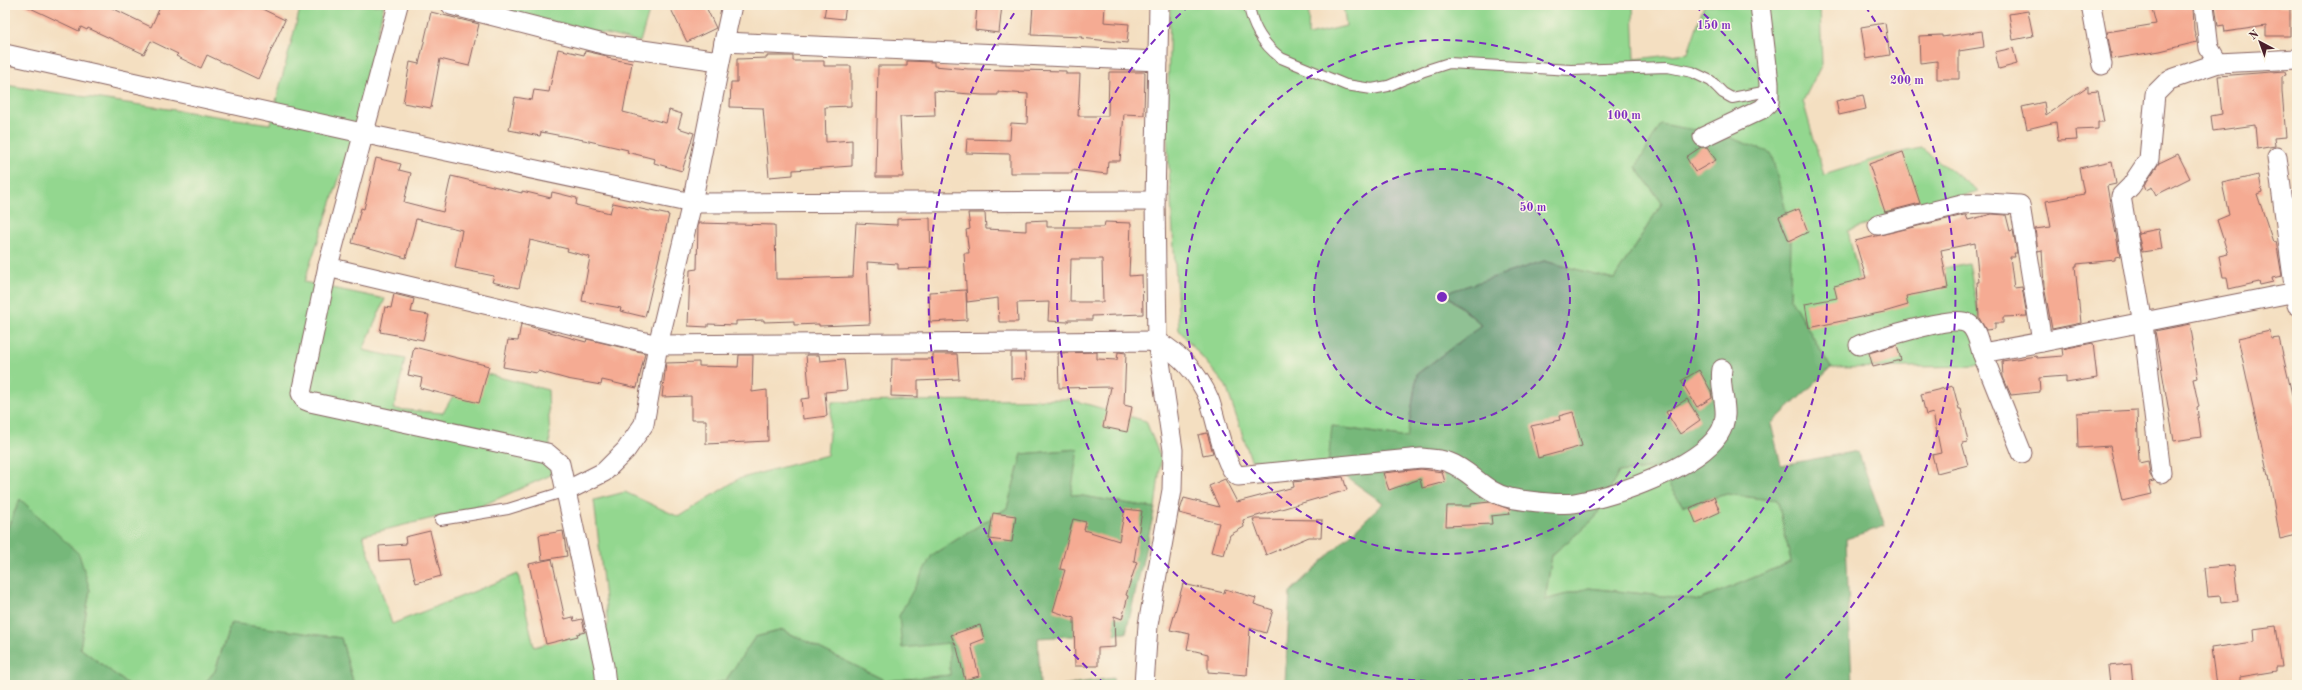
<svg xmlns="http://www.w3.org/2000/svg" width="2302" height="690" font-family="'Old Standard TT',serif">
<style>
.green{fill:#93d78f;stroke:#6e7b5d}
.forest{fill:#76b87a;stroke:#606c52;fill-rule:evenodd}
.building{fill:#f5ab93;fill-rule:evenodd}
.lines{fill:none;stroke-linecap:round;stroke-linejoin:round}
.service-casing{stroke:#866260;stroke-width:12}
.minor-casing{stroke:#866260;stroke-width:21}
.service{stroke:#fff;stroke-width:10}
.minor{stroke:#fff;stroke-width:19}
.ring{fill:none;stroke:#7b2cbf;stroke-width:2;stroke-dasharray:7 5}
.centre{fill:#7b2cbf;stroke:#fcf5e5;stroke-width:2}
.ring-label{font-size:12px;text-anchor:middle;font-weight:bold;fill:#7b2cbf;stroke:#fcf5e5;stroke-width:3;stroke-linejoin:round;paint-order:stroke}
</style>
<rect width="100%" height="100%" fill="#fcf5e5"/>
<filter id="ink" filterUnits="userSpaceOnUse"><feTurbulence type="fractalNoise" baseFrequency=".025" numOctaves="2"/><feDisplacementMap in="SourceGraphic" scale="8" xChannelSelector="R" yChannelSelector="G"/><feConvolveMatrix kernelMatrix="1 2 1 2 8 2 1 2 1" color-interpolation-filters="sRGB"/></filter>
<filter id="wash" filterUnits="userSpaceOnUse"><feTurbulence type="fractalNoise" baseFrequency=".012" numOctaves="4" result="noise"/><feDisplacementMap in="SourceGraphic" scale="16" xChannelSelector="R" yChannelSelector="G"/><feGaussianBlur stdDeviation="0.9" result="paint"/><feColorMatrix in="noise" values="0 0 0 0 0 0 0 0 0 0 0 0 0 0 0 0 0 1.4 0 .05"/><feComposite in="paint" operator="in"/></filter>
<g filter="url(#wash)">
<rect width="100%" height="100%" fill="#f4dfc1"/>
<g class="green">
<path d="M301,5H384L352,141L304,282L385,299L363,350L405,359L394,409L443,413L468,369L548,390L551,475L479,507L363,535L392,624L518,574L534,647L608,626L594,500L625,492L679,517L738,479L827,455L832,402L1069,399L1146,421L1161,459L1155,508L1070,494L1078,449L1022,454L1007,508L932,555L949,642L951,675L886,681L783,630L755,637L726,680L712,685H354L341,638L230,624L215,671L203,685H129L80,648L90,590L20,499L5,534V85L270,124Z"/>
<path d="M481,5H651L640,42Z"/>
<path d="M1170,5H1309L1308,35L1346,26L1343,5H1633L1635,59L1688,53L1704,5H1820L1822,64L1803,101L1824,175L1887,155L1921,148L1978,191L1848,231L1860,284L1969,263L1988,366L1831,368L1790,298L1791,230L1636,167L1662,203L1614,279L1544,261L1445,294L1482,325L1417,374L1407,438L1333,426L1328,464L1251,460L1226,386L1179,330L1167,136Z"/>
<path d="M1657,468L1683,506L1727,494L1778,501L1791,562L1700,600L1589,588L1545,600L1552,555L1595,518L1619,472Z"/>
</g>
<g class="forest">
<path d="M1661,124L1723,135L1771,153L1791,230L1790,298L1831,368L1771,424L1781,465L1858,451L1885,526L1846,539L1852,685H1289L1285,683L1290,592L1383,503L1328,464L1332,426L1407,438L1417,374L1482,325L1445,293L1544,261L1614,279L1662,203L1636,167ZM1657,468L1683,506L1727,494L1778,501L1791,562L1700,600L1589,588L1545,600L1552,555L1595,518L1619,472Z"/>
<path d="M1078,449L1071,494L1155,508L1126,633L1038,638L1040,685H712L726,680L755,637L783,630L886,681L950,675L949,643L902,648L899,616L932,555L1007,508L1022,454Z"/>
<path d="M20,499L79,554L90,590L80,648L129,685H5V534Z"/>
<path d="M231,623L341,638L354,685H203L215,671Z"/>
<path d="M1113,678L1114,685H1063Z"/>
</g>
<g id="blocks">
<g class="building">
<path d="M24,5H106L151,27L161,5H254L285,20L258,79L207,55L201,68L176,56L178,54L151,41L144,54L88,28L87,30L81,27L79,31Z"/>
<path d="M669,5H705L716,28L687,42Z"/>
<path d="M826,5H846L844,19L824,17Z"/>
<path d="M977,5H1002L999,33L975,30Z"/>
<path d="M1033,5L1105,6L1104,22L1129,24L1127,43L1081,38L1082,37L1031,35Z"/>
<path d="M2151,5H2193L2194,30L2197,42L2160,51L2112,59L2107,32L2156,24Z"/>
<path d="M2215,5L2290,7V36H2266V26L2225,32L2224,25L2218,26Z"/>
<path d="M2028,11L2033,36L2013,40L2009,14Z"/>
<path d="M431,12L479,24L469,66L440,59L431,108L403,103L410,62L419,64Z"/>
<path d="M1885,23L1890,55L1866,59L1861,27Z"/>
<path d="M1982,31L1984,47L1959,51V79H1937V61L1920,63L1919,36L1942,35V37Z"/>
<path d="M2013,48L2017,64L1999,69L1995,52Z"/>
<path d="M558,49L584,55L585,51L607,56V58L632,63L623,112L666,123L669,110L682,114L678,128L694,133L682,171L654,163L655,159L627,152L628,150L589,141L541,132L540,136L509,130L515,97L532,100L534,90L549,92Z"/>
<path d="M767,56H793V61H824V66H851V106L825,107L826,142L852,140V166L793,170V175L769,177L763,108L730,107L731,82H737V59L767,58Z"/>
<path d="M907,61L934,62V66L968,69L1066,71V74H1080L1078,116H1108L1109,72H1145L1144,115L1124,114L1120,161H1108L1107,174L1072,170V173H1010V154L966,153L967,139L1010,140L1011,123L1027,124L1028,94L998,92V95H982L934,91L935,116L900,117L903,177H876L878,66H907Z"/>
<path d="M2285,71L2286,75L2282,76V92L2286,137L2274,138L2275,146L2257,149L2255,125L2213,131L2211,116L2222,114L2218,76Z"/>
<path d="M2088,86V92L2098,91L2104,122H2098V129L2076,130L2077,140L2058,141L2056,122L2027,129L2022,107L2044,102L2046,115Z"/>
<path d="M1863,95L1866,109L1839,115L1836,101Z"/>
<path d="M1701,147H1707L1716,160L1695,172L1686,157Z"/>
<path d="M1903,152L1920,203L1885,212L1869,164Z"/>
<path d="M2178,154L2190,178L2156,195L2152,187L2146,190L2144,186L2159,163Z"/>
<path d="M376,158L401,164L399,170L411,173L404,202L443,212L451,176L522,193V191L551,198L552,192L577,198L576,205L610,213L613,203L669,215L645,317L620,311L621,308L582,301L590,257L567,251L568,249L530,240L519,288L492,282L494,276L455,268L462,230L416,219L406,258L352,243L361,208L364,209Z"/>
<path d="M2112,161L2116,184L2107,186L2120,256L2115,257V260L2077,264V266H2075L2081,323L2052,329L2044,286L2042,250L2038,251L2035,229L2051,227L2046,201L2084,194L2079,168Z"/>
<path d="M2259,175L2262,192L2257,194L2273,242L2276,241L2282,276L2272,278L2273,282L2260,285L2259,282L2229,289L2227,277H2223L2219,256L2228,254L2217,220L2229,215L2222,183Z"/>
<path d="M1799,209L1808,232L1789,241L1779,217Z"/>
<path d="M968,213H985L986,229L1026,231V221L1047,220V227H1104L1105,222L1131,223L1129,276L1142,275L1143,314L1092,316V320H1068V322L1048,321L1049,302L1017,303L1018,322H999L998,298L967,302L964,253H969L966,230L970,229ZM1071,259H1102L1103,302H1070Z"/>
<path d="M1992,214L2006,215L2010,231L2013,230L2017,253H2014L2015,257H2010L2014,288L2022,287L2027,316L2003,317V323H1995V329L1986,330L1979,318L1977,282H1979L1975,243L1941,250L1948,288L1906,296L1908,305L1884,312L1809,328L1805,304L1837,298L1834,286L1866,278L1855,241L1964,215H1966L1968,220Z"/>
<path d="M930,218L931,268L898,269V264L867,262L870,324L819,326V324L794,325V321L764,322V320L736,321V325L708,324V327L688,326L690,270L697,269L698,223L775,225L776,279H790L853,277L856,223L897,225V219Z"/>
<path d="M2159,229L2162,249L2142,252L2138,233Z"/>
<path d="M966,290L967,320L930,322L929,292Z"/>
<path d="M394,294L414,299L411,312L429,315L423,340L380,332L385,307L391,308Z"/>
<path d="M521,324L586,342L587,339L645,353L637,388L602,380L601,385L567,379L538,371L537,373L503,367L508,340L518,341Z"/>
<path d="M2190,324L2193,341L2191,342L2198,378L2193,379L2199,407L2197,408L2201,437L2174,441L2155,331Z"/>
<path d="M2270,331L2271,339L2279,338L2297,416V535L2280,539L2269,476H2268L2238,338Z"/>
<path d="M2093,343L2097,378L2066,383V376L2039,378L2040,392L2011,395L2003,377L2002,361L2036,356L2037,358L2063,356L2062,349Z"/>
<path d="M1897,345L1901,360L1873,367L1869,353Z"/>
<path d="M414,347L489,366L479,403L420,388L422,378L408,375Z"/>
<path d="M1097,352V359L1117,360L1118,352L1126,353L1124,405L1132,407L1127,432L1103,427L1111,387L1059,388L1058,353Z"/>
<path d="M1011,353H1025L1026,378L1011,379Z"/>
<path d="M933,354H957L959,379L918,381V397L891,396L892,359H933Z"/>
<path d="M739,355H753L752,392L767,390L768,441L706,444V420H691V396L662,397L666,363L699,362V366L738,367Z"/>
<path d="M806,355H819L820,361L844,359L847,390L825,392L827,416L803,419L801,399L810,398Z"/>
<path d="M1699,370L1711,391L1712,398L1697,407L1681,381Z"/>
<path d="M1953,386L1959,409H1961L1968,442L1962,443L1968,465L1937,473L1932,455L1941,453L1933,413L1926,415L1921,394Z"/>
<path d="M1687,399L1700,420L1680,434L1666,412Z"/>
<path d="M2137,410L2139,463L2148,461L2150,475L2154,481L2149,482L2152,494L2122,501L2110,446L2078,448L2077,413Z"/>
<path d="M1573,412L1582,446L1538,458L1531,426L1560,420L1559,416Z"/>
<path d="M1207,433L1213,453L1203,455L1198,435Z"/>
<path d="M1421,469L1442,472L1445,482L1422,488L1420,479L1389,490L1383,473Z"/>
<path d="M1343,477L1347,490L1243,520L1244,527L1230,535L1224,555L1211,552L1219,523L1179,513L1184,498L1219,507L1209,486L1225,479L1237,502L1294,487L1293,482Z"/>
<path d="M1714,497L1720,512L1696,523L1690,508Z"/>
<path d="M1490,502L1509,509L1510,514L1491,516L1492,524L1446,526L1447,506H1471V504Z"/>
<path d="M1125,509L1142,511L1134,561L1137,562L1126,595L1128,596L1122,619L1114,616L1115,647L1098,648V666H1075L1074,618L1053,611L1065,570L1060,569L1073,519L1086,522L1084,530L1119,541Z"/>
<path d="M993,513L1016,516L1012,542L989,539Z"/>
<path d="M1253,519L1322,520L1321,537H1309L1266,555Z"/>
<path d="M430,531L441,576L416,583L410,559L380,561L379,546L406,544L405,537Z"/>
<path d="M563,531L567,556L542,560L539,535Z"/>
<path d="M552,559L565,619L573,617L574,621L582,619L585,632L577,634L578,636L546,644L529,564Z"/>
<path d="M2234,565L2238,601L2221,603L2220,596L2208,597L2205,568Z"/>
<path d="M1183,584L1224,593L1225,589L1256,598L1254,604L1273,610L1266,633L1250,628L1247,675L1208,672V654L1187,649L1190,634L1170,630Z"/>
<path d="M980,625L984,639L971,644L979,676L965,680L957,648L951,635Z"/>
<path d="M2276,626L2282,667H2276V671L2240,677V681L2216,685L2211,648L2254,642L2253,629Z"/>
<path d="M2131,664L2133,685H2110L2108,666Z"/>
</g>
</g>
</g>
<g filter="url(#ink)">
<use href="#blocks" fill-opacity="0" stroke="#866260" stroke-width="1"/>
<g class="lines">
<defs>
<g id="service">
<path d="M1249,5C1252,27 1264,45 1281,58L1346,85L1372,89L1388,86L1424,71L1449,63L1571,70L1668,67L1692,72L1711,81L1723,93L1732,98L1763,92L1769,87"/>
<path d="M440,520L508,509L566,491"/>
</g>
<g id="minor">
<path d="M398,5L328,266L336,269L658,345L1157,341C1181,355 1198,373 1209,399C1216,416 1223,466 1238,476L1421,458C1430,459 1440,459 1448,462C1471,470 1483,492 1510,498C1523,501 1562,505 1574,503C1613,497 1697,468 1719,434C1733,412 1718,392 1722,369"/>
<path d="M451,5L607,45L719,61"/>
<path d="M2091,5L2102,65"/>
<path d="M2204,5L2209,48L2218,63L2297,59"/>
<path d="M724,42L732,5"/>
<path d="M5,54L362,133L692,203L1155,201"/>
<path d="M1703,137L1762,109L1769,102V83L1760,5"/>
<path d="M2277,157L2295,293"/>
<path d="M1878,225L1962,204L1987,203L2020,205L2042,342L2291,293H2295L2297,305"/>
<path d="M328,266L301,393L305,400L310,402L547,453L560,464L604,666L606,685"/>
<path d="M1859,345C1879,339 1952,315 1967,323C1977,328 1979,344 1982,353L2042,342"/>
<path d="M1982,353L2022,453"/>
<path d="M2161,473L2143,324L2121,196L2131,186L2149,159L2155,94L2169,80L2218,63"/>
<path d="M566,491L604,472L626,450L644,424L658,345L692,203L724,42L1158,61"/>
<path d="M1144,685L1148,625L1172,490L1173,450L1157,341L1155,201L1159,5"/>
</g>
</defs>
<use href="#service" class="service-casing"/>
<use href="#minor" class="minor-casing"/>
<use href="#service" class="service"/>
<use href="#minor" class="minor"/>
</g>
</g>
<circle cx="1442" cy="297" r="128" fill="#7b2cbf" fill-opacity=".12"/>
<g class="ring">
<circle cx="1442" cy="297" r="128"/>
<circle cx="1442" cy="297" r="257"/>
<path d="M1695 6A385 385 0 1 1 1189 6"/>
<path d="M1105 684A513 513 0 0 1 1019 6M1865 6A513 513 0 0 1 1779 684"/>
</g>
<circle cx="1442" cy="297" r="6" class="centre"/>
<g class="ring-label">
<text x="1714" y="29">150 m</text>
<text x="1907" y="84">200 m</text>
<text x="1624" y="119">100 m</text>
<text x="1533" y="211">50 m</text>
</g>
<rect width="2302" height="690" fill="none" stroke="#fcf5e5" stroke-width="20"/>
<g transform="translate(2260 42) rotate(319)" stroke="#fcf5e5" stroke-width="3" paint-order="stroke">
<path d="M0-3L7 15L0 10L-7 15Z" fill="#4a1f2b"/>
<text y="-6" font-size="11" font-weight="bold" text-anchor="middle" fill="#4a1f2b">N</text>
</g>
</svg>
